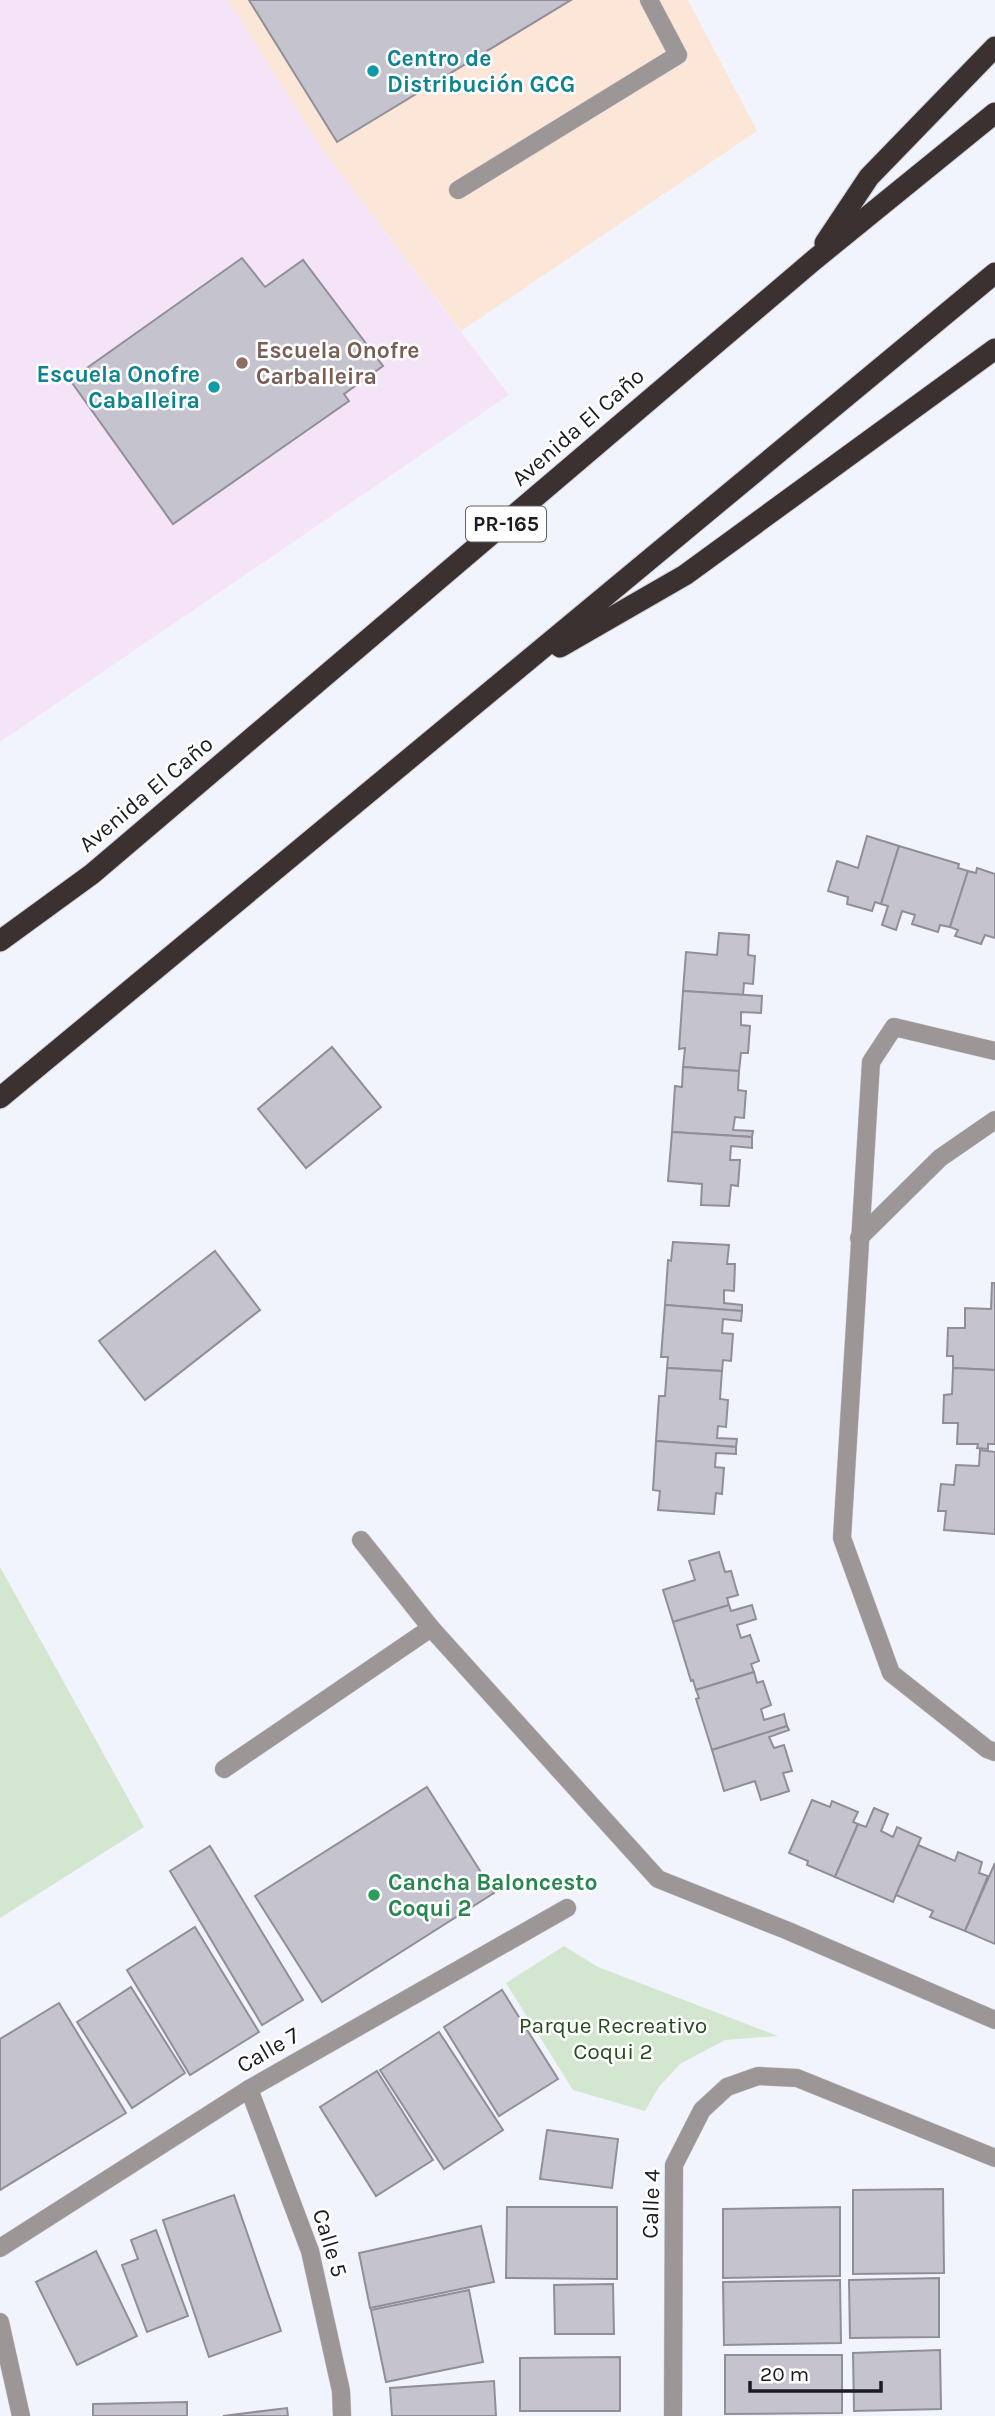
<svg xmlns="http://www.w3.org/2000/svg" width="995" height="2416" font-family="Karla,sans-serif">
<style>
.industrial{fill:#fbe6d8}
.education{fill:#f5e4f7}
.green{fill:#d3e6cf}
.building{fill:#c5c3ce;stroke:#908f99;stroke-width:2}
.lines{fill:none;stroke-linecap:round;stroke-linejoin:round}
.service-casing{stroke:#d0d1d9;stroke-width:19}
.minor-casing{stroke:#d0d1d9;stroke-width:19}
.motorway-casing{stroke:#d0d1d9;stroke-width:23}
.service{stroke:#9c9696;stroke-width:18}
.minor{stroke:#9c9696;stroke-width:18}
.motorway{stroke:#3b3130;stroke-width:21}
.culture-dot{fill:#0f9aa8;stroke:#fff;stroke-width:2.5}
.education-dot{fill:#8d6e63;stroke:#fff;stroke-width:2.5}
.leisure-dot{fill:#2e9e5b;stroke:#fff;stroke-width:2.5}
.labels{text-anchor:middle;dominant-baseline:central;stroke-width:5;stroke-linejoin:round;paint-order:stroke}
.shield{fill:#fff;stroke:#5f6062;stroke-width:2}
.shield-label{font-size:21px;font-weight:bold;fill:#1b1c1f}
.culture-label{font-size:23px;font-weight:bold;fill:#0d838f;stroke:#fff;text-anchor:start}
.education-label{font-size:23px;font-weight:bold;fill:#785e54;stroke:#fff;text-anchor:start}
.street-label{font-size:23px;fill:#1b1c1f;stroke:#fff}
.leisure-label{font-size:23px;font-weight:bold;fill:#27864d;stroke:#fff;text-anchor:start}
.park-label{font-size:23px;fill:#264c1e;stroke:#fff}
</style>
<rect width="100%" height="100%" fill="#f2f4fd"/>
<path class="industrial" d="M228,0H688L757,131L461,331L322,149Z"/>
<path class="education" d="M0,0H228L322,149L509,395L0,742Z"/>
<g class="green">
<path d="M0,1567L144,1827L0,1918Z"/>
<path d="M564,1946L598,1967L778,2036L725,2040L680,2064L658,2088L645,2111L573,2090L506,1983Z"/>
</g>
<g class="building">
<path d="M249,0H571L337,142Z"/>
<path d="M242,258L265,287L303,260L383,366L344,394L349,401L173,524L70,380Z"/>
<path d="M867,836L899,846L881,904L875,902L872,911L847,904L848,897L828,891L837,861L858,868Z"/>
<path d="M899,846L959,864L958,868L968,871L950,927L940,925L938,932L912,924L915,915L902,911L896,930L882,925L888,906L881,904Z"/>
<path d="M977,868L995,874V938L985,935L981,944L955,936L958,930L950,927L968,871L976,873Z"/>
<path d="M719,933L749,935L748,955L755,956L753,984L744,983L743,995L683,991L686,952L717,955Z"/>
<path d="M683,991L762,996L761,1013L741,1012V1025L750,1026L748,1053H741L739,1071L683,1067L685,1048L679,1049Z"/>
<path d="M332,1047L381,1107L306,1168L258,1109Z"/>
<path d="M683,1067L739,1071L738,1090L746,1091L744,1118L735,1117L733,1130L753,1131L752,1137L672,1132L675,1086L682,1087Z"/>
<path d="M672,1132L752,1137V1148L731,1146L730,1160H740L738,1186L731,1185L729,1206L701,1205L702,1184L668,1181Z"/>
<path d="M673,1242L729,1245L727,1264H735L734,1291L724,1290V1303L742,1305V1311L665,1305L668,1260L671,1261Z"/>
<path d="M215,1251L260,1310L145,1400L99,1341Z"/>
<path d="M992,1283H995V1370L953,1368V1356H947L948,1328H965V1308L991,1309Z"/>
<path d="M665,1305L742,1311L741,1321L723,1319L722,1333L733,1334L731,1361L723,1360L722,1371L667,1368L668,1357H661Z"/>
<path d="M667,1368L722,1371L720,1399L728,1400L726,1427L718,1426L717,1438L737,1439L736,1447L656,1441L659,1396H665Z"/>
<path d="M953,1368L995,1370V1444H988V1449L977,1448L978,1444H957L958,1423H943L944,1395L952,1394Z"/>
<path d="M656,1441L736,1447V1454L716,1453L715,1467L724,1468L722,1494L716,1493L714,1514L658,1510L660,1491L653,1490Z"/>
<path d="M980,1450L995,1452V1534L944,1530L946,1511H938L941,1484L954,1485L956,1465L979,1466Z"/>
<path d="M719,1552L725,1572L731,1571L738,1595L727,1598L729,1605L673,1622L663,1590L695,1580L689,1561Z"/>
<path d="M729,1605L731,1611L752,1605L756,1619L737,1625L741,1638L750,1635L759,1661L751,1664L754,1672L696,1690L693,1680L691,1681L673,1622Z"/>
<path d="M754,1672L757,1683L763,1681L771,1705L761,1709L764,1720L784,1714L787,1726L712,1750L696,1699L699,1698L696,1690Z"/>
<path d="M787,1726L789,1730L769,1737L774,1748L784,1745L792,1771L783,1773L789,1791L761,1800L755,1781L724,1791L712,1750Z"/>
<path d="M427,1787L494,1893L322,2002L255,1896Z"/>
<path d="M812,1800L830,1807L832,1801L858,1812L853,1822L858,1824L835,1877L807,1865L808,1861L789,1853Z"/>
<path d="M874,1808L888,1814L881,1831L893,1837L897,1827L921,1838L893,1902L835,1877L858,1824L866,1827Z"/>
<path d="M918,1845L955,1861L958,1852L982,1862L979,1873L988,1876L965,1931L930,1917L933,1911L896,1895Z"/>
<path d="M210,1846L303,2000L262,2025L170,1871Z"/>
<path d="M995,1863V1944L965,1931Z"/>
<path d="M195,1927L259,2032L190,2075L127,1970Z"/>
<path d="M131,1987L185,2073L132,2108L77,2022Z"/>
<path d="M502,1990L558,2079L499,2116L444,2027Z"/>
<path d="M59,2003L126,2113L0,2190V2039Z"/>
<path d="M439,2032L503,2130L444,2169L380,2070Z"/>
<path d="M377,2071L433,2160L376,2196L320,2107Z"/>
<path d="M547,2130L618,2139L612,2188L540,2179Z"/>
<path d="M943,2189L944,2273L853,2274V2190Z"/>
<path d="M234,2195L281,2331L209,2357L163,2220Z"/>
<path d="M507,2207H617V2279L506,2278Z"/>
<path d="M840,2207V2276L723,2278V2209Z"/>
<path d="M481,2226L494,2282L370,2308L359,2253Z"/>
<path d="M156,2230L188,2316L147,2332L122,2265L138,2259L131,2240Z"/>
<path d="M96,2251L137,2336L77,2365L36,2282Z"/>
<path d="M939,2278V2337L850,2338L849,2280Z"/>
<path d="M840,2280L841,2343L724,2345L723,2282Z"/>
<path d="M613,2284L614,2334H555L554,2285Z"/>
<path d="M469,2290L483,2362L386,2382L371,2310Z"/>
<path d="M940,2350L941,2409L854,2411L853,2353Z"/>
<path d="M725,2355H842V2413L725,2414Z"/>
<path d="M620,2357V2411H520V2358Z"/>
<path d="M494,2381L496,2416H392L390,2388Z"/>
<path d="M187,2402V2416H93V2404Z"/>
<path d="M287,2408L288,2416H223Z"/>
</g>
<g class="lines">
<defs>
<g id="service">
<path d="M458,190L678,55L649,0"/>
<path d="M995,1051L894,1027L871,1062L842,1538L891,1673L987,1749L995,1752"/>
<path d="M859,1238L940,1158L995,1120"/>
</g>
<g id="minor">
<path d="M361,1540L431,1628L658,1879L786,1930L995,2020"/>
<path d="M224,1769L431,1628"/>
<path d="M249,2089L310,2251L341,2391L342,2416"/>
<path d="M0,2248L249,2089L567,1908"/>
<path d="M0,2322L21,2416"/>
<path d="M673,2416L674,2165L702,2110L727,2087L758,2076L797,2078L995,2158"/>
</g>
<g id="motorway">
<path d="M825,243L869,177L995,47"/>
<path d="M560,647L685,575L995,349"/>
<path d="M0,941L92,874L814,260L995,113"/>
<path d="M0,1098L995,273"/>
</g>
</defs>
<use href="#service" class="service-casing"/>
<use href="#minor" class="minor-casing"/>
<use href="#motorway" class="motorway-casing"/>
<use href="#service" class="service"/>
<use href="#minor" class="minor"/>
<use href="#motorway" class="motorway"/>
</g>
<g class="culture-dot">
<circle cx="373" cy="71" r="7"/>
<circle cx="214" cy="387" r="7"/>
</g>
<circle class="education-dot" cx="242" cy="363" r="7"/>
<circle class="leisure-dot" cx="374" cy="1895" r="7"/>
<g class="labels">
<rect class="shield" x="466" y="506.5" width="80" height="35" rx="5"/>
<g class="shield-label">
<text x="506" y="524">PR-165</text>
</g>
<g class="culture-label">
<text x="387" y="58">Centro de<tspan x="387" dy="26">Distribución GCG</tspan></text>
<text x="200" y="374" text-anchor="end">Escuela Onofre<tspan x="200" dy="26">Caballeira</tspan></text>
</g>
<g class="education-label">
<text x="256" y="350">Escuela Onofre<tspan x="256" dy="26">Carballeira</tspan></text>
</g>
<g class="street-label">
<text transform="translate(578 427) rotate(-41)">Avenida El Caño</text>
<text transform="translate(146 794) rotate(-40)">Avenida El Caño</text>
<text transform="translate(268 2050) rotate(-30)">Calle 7</text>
<text transform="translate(651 2204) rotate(-88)">Calle 4</text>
<text transform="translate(330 2243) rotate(73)">Calle 5</text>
</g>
<g class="leisure-label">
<text x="388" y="1882">Cancha Baloncesto<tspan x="388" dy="26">Coqui 2</tspan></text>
</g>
<g class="park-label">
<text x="613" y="2025">Parque Recreativo<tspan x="613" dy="26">Coqui 2</tspan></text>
</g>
</g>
<path d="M750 2381v10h131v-10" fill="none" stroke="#1b1c1f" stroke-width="3.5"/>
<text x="760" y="2381" font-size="21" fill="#1b1c1f" stroke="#ffffff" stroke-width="5" paint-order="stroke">20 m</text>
</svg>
